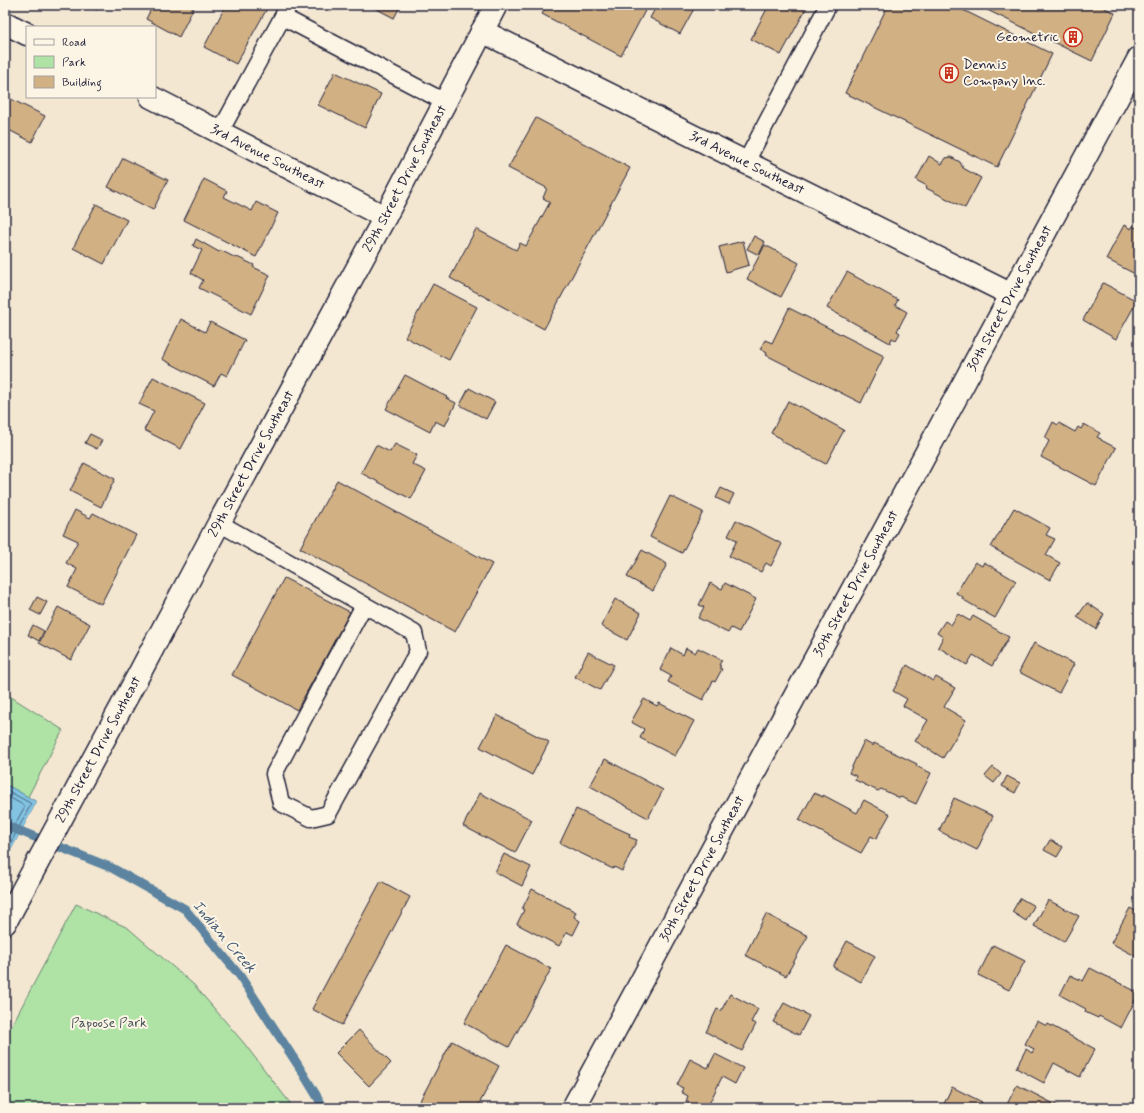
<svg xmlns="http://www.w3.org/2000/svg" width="1144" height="1113" font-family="Mynerve,sans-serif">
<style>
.green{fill:#aee3a5;stroke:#688270}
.water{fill:#81c3e1;stroke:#5b839f}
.pier{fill:#f3e7d2}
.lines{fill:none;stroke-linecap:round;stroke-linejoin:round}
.shore{stroke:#48627d;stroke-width:1}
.stream{stroke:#5b839f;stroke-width:9}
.building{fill:#d1b084;stroke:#22223b}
.lane-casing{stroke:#22223b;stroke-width:19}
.street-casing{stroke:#22223b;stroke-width:25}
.secondary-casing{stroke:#22223b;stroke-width:25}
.lane{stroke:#fcf5e5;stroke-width:16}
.street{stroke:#fcf5e5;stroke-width:22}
.secondary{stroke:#fcf5e5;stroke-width:22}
.labels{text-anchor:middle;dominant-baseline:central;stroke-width:4;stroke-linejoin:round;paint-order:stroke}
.poi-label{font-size:14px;fill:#22223b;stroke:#fcf5e5;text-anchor:end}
.street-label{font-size:14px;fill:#22223b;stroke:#fcf5e5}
.park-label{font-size:14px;fill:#455256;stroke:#fcf5e5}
.water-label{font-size:15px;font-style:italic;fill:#435a75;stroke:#fcf5e5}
</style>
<rect width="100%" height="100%" fill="#f3e7d2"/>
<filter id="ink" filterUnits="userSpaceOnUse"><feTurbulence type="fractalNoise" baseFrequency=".025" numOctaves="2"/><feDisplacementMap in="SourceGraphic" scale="8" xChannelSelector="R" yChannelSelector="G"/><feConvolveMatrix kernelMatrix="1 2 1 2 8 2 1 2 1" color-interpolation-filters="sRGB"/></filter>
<g filter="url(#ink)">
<g class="green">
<path d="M5,693L63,730L22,808L5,812Z"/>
<path d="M76,904L128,928L194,985L243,1042L290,1103V1108H5V1038Z"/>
</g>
<path class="water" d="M9,786L37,802L5,862V787Z"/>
<path class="pier" d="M38,800L39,803L7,863L5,864V862Z"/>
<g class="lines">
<g class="shore">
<path d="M5,790L8,791L30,803L31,804L5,854"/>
<path d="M5,795L7,796L23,805L25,806L5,843"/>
</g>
<path class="stream" d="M5,825L112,868L185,909L240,976L298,1065L324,1108"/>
</g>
<g class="building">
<path d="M88,5H99L97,10Z"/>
<path d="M153,5H195L179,37L146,19Z"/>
<path d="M226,5H269L236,64L204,47Z"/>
<path d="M369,5H401L394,18Z"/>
<path d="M547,5H643L647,7L621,56L542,14Z"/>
<path d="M657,5H696L680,34L650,18Z"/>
<path d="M769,5H808L781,55L751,39Z"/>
<path d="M888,5H953L1052,54L997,167L845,93Z"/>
<path d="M977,5H1099L1115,13L1092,61Z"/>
<path d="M335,72L381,94L365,128L318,105Z"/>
<path d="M5,96L45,116L32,142L5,128Z"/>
<path d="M536,118L630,168L544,329L450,278L476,229L516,250L520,243L526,246L550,202L543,198L547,188L508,168Z"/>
<path d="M929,156L942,164L946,158L951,157L960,162L963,168L981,178L965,208L926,188L927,186L916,180Z"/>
<path d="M123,158L168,180L153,210L108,187Z"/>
<path d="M204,179L227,191L224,197L252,211L256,202L278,213L256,257L184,220Z"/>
<path d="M96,204L127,220L104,264L73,248Z"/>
<path d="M1124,225L1131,229L1133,226L1139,230V276L1106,259Z"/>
<path d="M754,236L765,242L759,255L747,249Z"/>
<path d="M196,239L219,252L220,250L236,258L237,257L254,265L253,267L270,275L251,314L199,288L203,280L191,273L202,250L193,246Z"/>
<path d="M743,241L749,265L726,272L719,247Z"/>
<path d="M765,245L799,263L781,297L747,279Z"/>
<path d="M847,272L898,300L895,305L907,312L897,331L900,333L896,340L892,338L890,343L827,308Z"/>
<path d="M1103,283L1137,301L1116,339L1083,320Z"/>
<path d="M433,284L477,307L449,360L405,337Z"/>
<path d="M789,308L884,356L861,403L766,355L767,353L760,349L765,340L772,343Z"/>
<path d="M181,319L205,332L210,322L245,340L227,376L221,373L214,386L162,359Z"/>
<path d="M405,375L447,397L446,398L456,403L445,426L435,421L430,432L386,409Z"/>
<path d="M153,377L205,403L181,449L144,430L154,411L139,404Z"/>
<path d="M469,388L495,402L486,419L460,405Z"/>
<path d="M788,401L799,407L800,406L844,430L826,464L781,441L782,439L771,433Z"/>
<path d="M1053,422L1058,425L1059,423L1075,432L1078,427L1081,429L1084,424L1100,433L1097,437L1101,439V440L1116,448L1096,486L1041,457L1049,441L1045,438Z"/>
<path d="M90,434L102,440L97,449L85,443Z"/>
<path d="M395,444L417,455L412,464L426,471L411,499L361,473L376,445L390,452Z"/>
<path d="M84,463L115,479L101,507L70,491Z"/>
<path d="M337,480L492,564L455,632L300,548Z"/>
<path d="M721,488L734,494L729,504L716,498Z"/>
<path d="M670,496L703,512L682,553L650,537Z"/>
<path d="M1014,508L1050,528L1046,535L1055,539L1046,555L1060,563L1050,580L991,547Z"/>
<path d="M75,510L90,518L93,513L136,535L101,604L68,587L77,569L66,563L78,541L63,534Z"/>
<path d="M736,520L782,544L771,566L766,563L761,572L729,556L737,540L728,536Z"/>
<path d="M642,550L667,564L653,591L627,577Z"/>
<path d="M975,562L982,566L984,562L1016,581L995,618L962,599L963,597L956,593Z"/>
<path d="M284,578L350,612L297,710L232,675Z"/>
<path d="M710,583L722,589L725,583L756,599L739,632L731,628L728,633L698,618L704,607L699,605Z"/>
<path d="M37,597L47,602L40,615L30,610Z"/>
<path d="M615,599L641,613L627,640L601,626Z"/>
<path d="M1087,603L1104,614L1096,629L1077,617Z"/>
<path d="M58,607L90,624L71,660L39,643Z"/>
<path d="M958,614L970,621L973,616L1009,637L992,666L973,655L967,665L938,647L943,637L937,633L945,621L951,625Z"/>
<path d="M33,625L44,631L39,641L28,635Z"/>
<path d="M1034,643L1074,664L1059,693L1019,672Z"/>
<path d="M671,648L683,655L686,648L695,653L698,648L722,660L719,665L721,666L719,668L722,669L715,682L713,681L703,700L668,682L671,676L660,670Z"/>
<path d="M588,652L614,665L600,690L575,677Z"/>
<path d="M907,665L933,681L936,677L955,688L944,707L966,720L943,758L915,741L928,720L903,706L907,699L893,691Z"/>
<path d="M644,699L657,706L659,703L694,721L675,756L640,738L644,729L631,722Z"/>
<path d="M497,715L549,742L532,775L480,747Z"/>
<path d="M864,741L873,746L874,743L917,764L916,766L931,773L916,804L901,797L900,798L881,789L878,791L855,780L856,776L849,773Z"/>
<path d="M605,759L663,790L648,818L590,786Z"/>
<path d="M993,767L1001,774L994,783L985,776Z"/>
<path d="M1007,776L1020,783L1015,793L1002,786Z"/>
<path d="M480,793L532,820L515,853L463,826Z"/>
<path d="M814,793L823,797V795L857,813L864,800L890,814L876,839L871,836L861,853L799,820Z"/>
<path d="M954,798L993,816L977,850L939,831Z"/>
<path d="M576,809L630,834L629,837L637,840L622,871L614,867L613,869L560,843Z"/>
<path d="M1050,840L1063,847L1057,857L1044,850Z"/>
<path d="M504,854L531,867L522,886L495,872Z"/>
<path d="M381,881L410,897L342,1025L312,1009Z"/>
<path d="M532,889L576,912L574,917L580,921L573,935L567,932L559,946L517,924L524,910L522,909Z"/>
<path d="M1020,898L1034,906L1026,921L1012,912Z"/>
<path d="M1048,900L1079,916L1064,942L1034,926Z"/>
<path d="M1130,908L1139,913V958L1111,943Z"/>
<path d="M766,914L808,936L786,976L745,955Z"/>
<path d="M847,941L875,956L861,982L833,967Z"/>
<path d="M506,945L551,969L509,1047L464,1023Z"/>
<path d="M993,945L1025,961L1009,990L978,975Z"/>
<path d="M1090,968L1139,993L1121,1028L1099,1016L1098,1018L1085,1012L1086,1009L1060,995L1070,975L1083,981Z"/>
<path d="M730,994L758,1009L751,1022L756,1024L742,1051L706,1032L717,1009L721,1011Z"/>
<path d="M784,1003L809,1016L799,1035L773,1022Z"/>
<path d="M1037,1021L1047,1026L1048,1024L1095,1049L1080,1077L1054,1063L1044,1083L1016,1068L1026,1049L1032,1053L1034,1049L1025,1044Z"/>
<path d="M359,1030L391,1063L369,1086L336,1053Z"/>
<path d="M452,1041L499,1066L477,1108H416Z"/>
<path d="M715,1054L743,1068L735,1084L722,1077L707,1108H699L686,1101L688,1096L681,1092L683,1088L677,1085L690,1059L708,1068Z"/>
<path d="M1017,1085L1062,1108H1005Z"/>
<path d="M952,1087L982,1102L979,1108H942Z"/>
</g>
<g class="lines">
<defs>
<g id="lane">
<path d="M283,17L445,102"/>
<path d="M220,132L289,5"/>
<path d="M746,162L828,5"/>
<path d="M219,523C284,559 349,596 414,633L418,651L328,814L311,818L281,803L274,774L364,605"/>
</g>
<g id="street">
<path d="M5,23L27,34"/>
<path id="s1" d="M482,31L1012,295"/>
<path id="s2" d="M151,97L385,217"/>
<path id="s3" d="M573,1108L1139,58"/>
</g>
<g id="secondary">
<path id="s4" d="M5,923L138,676L219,523L385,217L496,5"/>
</g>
</defs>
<use href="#lane" class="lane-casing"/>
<use href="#street" class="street-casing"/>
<use href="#secondary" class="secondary-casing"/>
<use href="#lane" class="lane"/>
<use href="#street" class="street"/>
<use href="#secondary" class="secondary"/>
</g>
</g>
<defs>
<symbol id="building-ring" viewBox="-11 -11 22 22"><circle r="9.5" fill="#fcf5e5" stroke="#c8321e" stroke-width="1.5"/><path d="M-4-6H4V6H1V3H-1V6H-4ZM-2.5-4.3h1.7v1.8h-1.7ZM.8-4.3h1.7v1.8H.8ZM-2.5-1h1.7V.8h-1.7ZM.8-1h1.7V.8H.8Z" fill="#c8321e"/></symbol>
</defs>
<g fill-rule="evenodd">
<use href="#building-ring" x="1062" y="26" width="22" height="22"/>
<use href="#building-ring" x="938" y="62" width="22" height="22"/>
</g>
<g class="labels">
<g class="poi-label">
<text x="1059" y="37">Geometric</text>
<text x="963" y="65" text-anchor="start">Dennis<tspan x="963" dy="16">Company Inc.</tspan></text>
</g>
<g class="street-label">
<text stroke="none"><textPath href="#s2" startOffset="131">3rd Avenue Southeast</textPath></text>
<text stroke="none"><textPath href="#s1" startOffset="296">3rd Avenue Southeast</textPath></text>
<text stroke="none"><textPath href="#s4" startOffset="845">29th Street Drive Southeast</textPath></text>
<text stroke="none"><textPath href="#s3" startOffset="920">30th Street Drive Southeast</textPath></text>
<text stroke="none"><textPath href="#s4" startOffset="521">29th Street Drive Southeast</textPath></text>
<text stroke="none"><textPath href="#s3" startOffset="596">30th Street Drive Southeast</textPath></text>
<text stroke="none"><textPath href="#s4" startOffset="197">29th Street Drive Southeast</textPath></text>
<text stroke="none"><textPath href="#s3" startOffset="272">30th Street Drive Southeast</textPath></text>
</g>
<g class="park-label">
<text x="109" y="1023">Papoose Park</text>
</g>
<g class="water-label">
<text transform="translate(224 937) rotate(50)">Indian Creek</text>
</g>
</g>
<rect width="1144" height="1113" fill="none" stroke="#fcf5e5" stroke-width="20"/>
<rect x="10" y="10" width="1124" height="1093" fill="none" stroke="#22223b" stroke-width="1.5" filter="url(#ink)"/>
<rect x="26" y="26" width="130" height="72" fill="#fcf5e5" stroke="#a5a1a1"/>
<rect x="34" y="39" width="20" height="6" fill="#fcf5e5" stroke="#a5a1a1"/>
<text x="62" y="46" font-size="12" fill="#22223b">Road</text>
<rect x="34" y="56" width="20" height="12" fill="#aee3a5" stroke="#a5a1a1"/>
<text x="62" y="66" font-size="12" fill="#22223b">Park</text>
<rect x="34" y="76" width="20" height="12" fill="#d1b084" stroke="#a5a1a1"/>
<text x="62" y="86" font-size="12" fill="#22223b">Building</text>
</svg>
